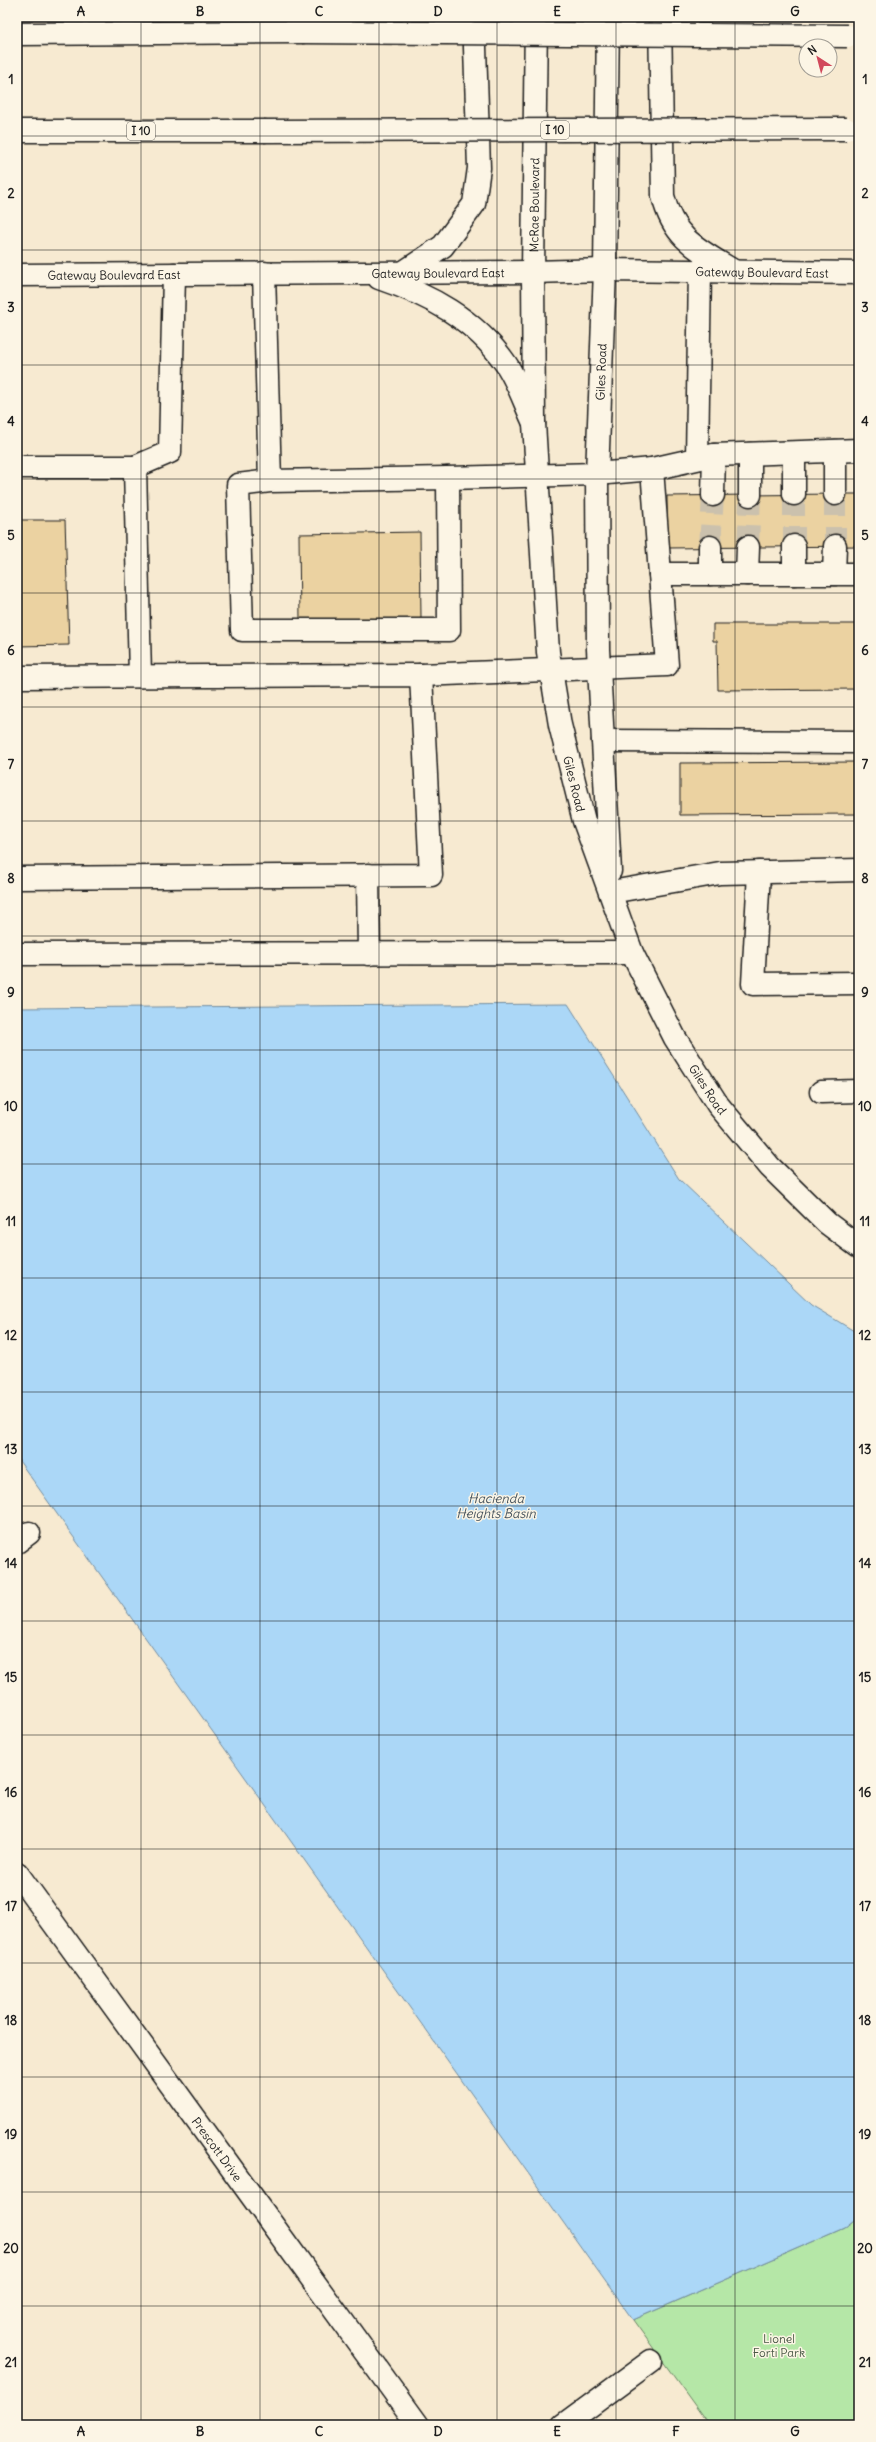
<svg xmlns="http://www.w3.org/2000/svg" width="876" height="2442" font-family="Delius,sans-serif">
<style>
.green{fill:#b5e7a7;stroke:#688262}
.water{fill:#abd7f7;stroke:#728c9f}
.building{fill:#ebd2a1;stroke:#1c1c1c}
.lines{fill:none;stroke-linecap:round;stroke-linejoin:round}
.minor-tunnel{stroke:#cbc1ad;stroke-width:22;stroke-dasharray:22 11;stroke-linecap:butt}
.minor-casing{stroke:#1c1c1c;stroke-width:25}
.major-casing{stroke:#1c1c1c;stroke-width:25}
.highway-casing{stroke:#1c1c1c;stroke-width:25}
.minor{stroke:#fcf5e5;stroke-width:22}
.major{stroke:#fcf5e5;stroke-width:22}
.highway{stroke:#fcf5e5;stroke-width:22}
.highway-bridge-casing{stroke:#1c1c1c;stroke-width:25;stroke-linecap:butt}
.highway-bridge{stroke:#fcf5e5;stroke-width:22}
.grid{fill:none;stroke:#1c1c1c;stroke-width:1;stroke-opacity:0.55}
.labels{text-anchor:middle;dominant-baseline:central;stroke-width:3;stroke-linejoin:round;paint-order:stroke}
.shield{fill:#fcf5e5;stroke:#5f5d58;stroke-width:1}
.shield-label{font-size:11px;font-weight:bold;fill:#1c1c1c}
.street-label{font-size:12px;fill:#1c1c1c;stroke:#fcf5e5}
.park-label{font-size:12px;fill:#4a5946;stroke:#fcf5e5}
.water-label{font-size:13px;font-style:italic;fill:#47545e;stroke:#fcf5e5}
.neatline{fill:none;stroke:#1c1c1c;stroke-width:1.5}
.grid-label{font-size:13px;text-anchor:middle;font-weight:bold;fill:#1c1c1c}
</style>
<rect width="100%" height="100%" fill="#f7ead1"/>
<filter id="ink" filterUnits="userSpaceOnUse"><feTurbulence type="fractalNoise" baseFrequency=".025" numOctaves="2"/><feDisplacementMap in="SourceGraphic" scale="8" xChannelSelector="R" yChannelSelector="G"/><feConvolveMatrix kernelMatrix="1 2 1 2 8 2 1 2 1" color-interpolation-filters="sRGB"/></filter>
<g filter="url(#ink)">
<path class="green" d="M859,2216V2425H709L633,2320L844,2228Z"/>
<path class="water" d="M568,1004L679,1179L811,1305L859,1334V2216L844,2228L633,2320L17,1458V1008Z"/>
<g class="building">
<path d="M835,494H859V546L667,548V496Z"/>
<path d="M17,520H65L69,645L17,646Z"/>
<path d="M420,532L421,619L300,621L299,534Z"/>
<path d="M713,624H859V689L718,690L717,641H713Z"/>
<path d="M859,762V814L680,815V763Z"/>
</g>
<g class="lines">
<g class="minor-tunnel">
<path d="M794,494V546"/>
<path d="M835,494V546"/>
<path d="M710,547L713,495"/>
<path d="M748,547L750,495"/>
</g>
<defs>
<g id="minor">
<path d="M605,270L597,474L598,649L610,871"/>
<path id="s1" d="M533,272L534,423L548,652L560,725L584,821L632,953L675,1038L718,1105L770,1167L827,1223L859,1247"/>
<path d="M264,273L270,481L238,485L242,630H449L448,478L270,481"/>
<path d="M697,458L700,270"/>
<path d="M17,467H135L140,676"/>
<path d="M135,467L170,452L174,274"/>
<path d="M652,469L660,574"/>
<path d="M448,478L597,474L652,469L714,455L859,450"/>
<path d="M794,494V453"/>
<path d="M835,494V451"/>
<path d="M713,495L714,455"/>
<path d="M750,495V454"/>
<path d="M710,547V574"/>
<path d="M747,574L748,547"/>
<path d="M794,574V546"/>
<path d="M834,574L835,546"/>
<path d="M421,675L667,665L660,574H859"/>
<path d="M17,677L421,675L431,875L17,878"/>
<path d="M603,741L859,742"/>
<path d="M759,872L753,984L859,983"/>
<path d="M368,875L369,954"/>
<path d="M611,892L720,873L859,870"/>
<path d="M17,954L632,953"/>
<path d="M821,1092L859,1091"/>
<path d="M17,1542L29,1533"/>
<path id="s2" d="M17,1873L418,2425"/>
<path d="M564,2425L651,2361"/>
</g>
<g id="major">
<path d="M660,17L663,196C673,238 697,249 732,270"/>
<path d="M605,270L608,17"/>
<path d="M404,272L443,246L474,204L479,168L474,17"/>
<path id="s3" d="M533,272L536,17"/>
<path id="s4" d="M17,275L533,272L605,270L859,273"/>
<path d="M379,278C429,295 475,319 506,364C518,382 525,404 534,423"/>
</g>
<g id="highway">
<path d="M17,34L302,32"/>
<path d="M17,131H264"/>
</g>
</defs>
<use href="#minor" class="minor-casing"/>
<use href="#major" class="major-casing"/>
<use href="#highway" class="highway-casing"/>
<use href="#minor" class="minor"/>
<use href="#major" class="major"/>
<use href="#highway" class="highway"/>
<defs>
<g id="highway-bridge">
<path d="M302,32L847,36"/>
<path d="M264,131L846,129"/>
</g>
</defs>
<use href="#highway-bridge" class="highway-bridge-casing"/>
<use href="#highway-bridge" class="highway-bridge"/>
</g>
</g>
<path class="grid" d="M141,17V2425M260,17V2425M379,17V2425M497,17V2425M616,17V2425M735,17V2425M17,136H859M17,250H859M17,365H859M17,479H859M17,593H859M17,707H859M17,821H859M17,936H859M17,1050H859M17,1164H859M17,1278H859M17,1392H859M17,1506H859M17,1621H859M17,1735H859M17,1849H859M17,1963H859M17,2077H859M17,2192H859M17,2306H859"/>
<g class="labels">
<g class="shield">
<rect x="541" y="121" width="28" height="18" rx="3"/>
<rect x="127" y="122" width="28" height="18" rx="3"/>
</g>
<g class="shield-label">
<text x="555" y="130">I 10</text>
<text x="141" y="131">I 10</text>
</g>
<g class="street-label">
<text stroke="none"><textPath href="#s3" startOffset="67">McRae Boulevard</textPath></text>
<text stroke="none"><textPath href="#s4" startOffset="745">Gateway Boulevard East</textPath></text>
<text stroke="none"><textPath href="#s4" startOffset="421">Gateway Boulevard East</textPath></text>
<text stroke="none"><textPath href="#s4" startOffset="97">Gateway Boulevard East</textPath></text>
<text transform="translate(601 372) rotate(-88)">Giles Road</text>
<text stroke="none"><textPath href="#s1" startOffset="515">Giles Road</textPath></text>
<text stroke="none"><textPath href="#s1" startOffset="850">Giles Road</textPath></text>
<text stroke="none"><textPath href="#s2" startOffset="341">Prescott Drive</textPath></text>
</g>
<g class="park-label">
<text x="779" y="2338">Lionel<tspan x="779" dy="14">Forti Park</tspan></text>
</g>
<g class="water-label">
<text x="496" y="1498">Hacienda<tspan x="496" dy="15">Heights Basin</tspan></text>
</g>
</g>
<rect width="876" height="2442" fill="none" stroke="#fcf5e5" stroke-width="44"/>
<g transform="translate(818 58) rotate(324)"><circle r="19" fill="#fcf5e5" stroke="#a29e95"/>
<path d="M0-3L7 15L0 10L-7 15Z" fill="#d1495b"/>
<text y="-6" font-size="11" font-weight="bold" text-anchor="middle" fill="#1c1c1c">N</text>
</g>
<rect x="22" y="22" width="832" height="2398" class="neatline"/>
<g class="grid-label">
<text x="81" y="16">A</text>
<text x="200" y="16">B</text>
<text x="319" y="16">C</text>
<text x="438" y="16">D</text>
<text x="557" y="16">E</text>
<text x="676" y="16">F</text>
<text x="795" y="16">G</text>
<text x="11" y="84">1</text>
<text x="865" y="84">1</text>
<text x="11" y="198">2</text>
<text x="865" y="198">2</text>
<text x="11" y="312">3</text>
<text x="865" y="312">3</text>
<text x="11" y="426">4</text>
<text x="865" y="426">4</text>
<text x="11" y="540">5</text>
<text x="865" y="540">5</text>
<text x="11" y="655">6</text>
<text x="865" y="655">6</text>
<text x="11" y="769">7</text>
<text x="865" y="769">7</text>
<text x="11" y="883">8</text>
<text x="865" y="883">8</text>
<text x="11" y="997">9</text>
<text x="865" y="997">9</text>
<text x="11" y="1111">10</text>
<text x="865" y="1111">10</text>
<text x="11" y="1226">11</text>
<text x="865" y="1226">11</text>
<text x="11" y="1340">12</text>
<text x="865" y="1340">12</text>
<text x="11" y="1454">13</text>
<text x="865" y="1454">13</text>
<text x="11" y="1568">14</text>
<text x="865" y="1568">14</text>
<text x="11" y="1682">15</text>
<text x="865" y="1682">15</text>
<text x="11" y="1797">16</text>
<text x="865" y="1797">16</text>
<text x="11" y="1911">17</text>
<text x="865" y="1911">17</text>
<text x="11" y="2025">18</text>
<text x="865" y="2025">18</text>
<text x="11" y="2139">19</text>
<text x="865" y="2139">19</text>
<text x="11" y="2253">20</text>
<text x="865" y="2253">20</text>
<text x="11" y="2367">21</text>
<text x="865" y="2367">21</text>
<text x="81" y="2436">A</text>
<text x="200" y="2436">B</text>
<text x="319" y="2436">C</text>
<text x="438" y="2436">D</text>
<text x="557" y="2436">E</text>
<text x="676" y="2436">F</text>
<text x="795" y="2436">G</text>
</g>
</svg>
